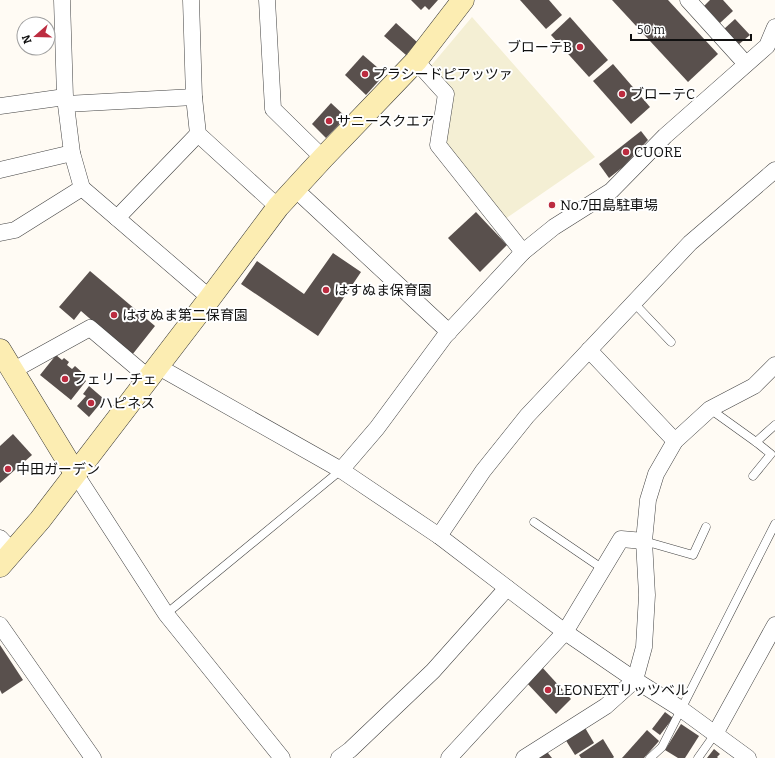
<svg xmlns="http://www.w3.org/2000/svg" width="775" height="758" font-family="Bitter,'Noto Sans JP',serif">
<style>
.farmland{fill:#f4efd4}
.building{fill:#59504d}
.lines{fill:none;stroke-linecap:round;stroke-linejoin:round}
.lane-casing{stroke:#434343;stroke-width:9}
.street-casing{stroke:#434343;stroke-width:17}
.secondary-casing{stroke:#323232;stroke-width:23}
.lane{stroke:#fff;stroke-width:8}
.street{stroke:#fff;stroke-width:16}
.secondary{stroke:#fcedb2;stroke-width:22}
.poi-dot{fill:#bc2c40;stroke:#fff;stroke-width:1.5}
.labels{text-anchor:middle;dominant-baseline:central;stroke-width:4;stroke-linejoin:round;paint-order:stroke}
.poi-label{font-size:14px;fill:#101010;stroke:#fff;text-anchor:start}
</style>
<rect width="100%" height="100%" fill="#fffbf4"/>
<path class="farmland" d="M472,17L595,157L505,219L444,143L451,92L430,67Z"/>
<g class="building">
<path d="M411,0H438L429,10L425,6L421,10Z"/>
<path d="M520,0H549L562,15L546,29Z"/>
<path d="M612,0H668L718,54L688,82Z"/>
<path d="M710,0H723L733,11L720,23L704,6Z"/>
<path d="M570,17L608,60L589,77L551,35Z"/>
<path d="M735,19L750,35L738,45L724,29Z"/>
<path d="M396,23L417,42L406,55L384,36Z"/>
<path d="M363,55L385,74L366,95L345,75Z"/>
<path d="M613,64L650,107L631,124L593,81Z"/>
<path d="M331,103L346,117L326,138L312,124Z"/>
<path d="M641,131L648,140L623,167L609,178L599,164Z"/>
<path d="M476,212L507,245L480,272L448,238Z"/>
<path d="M333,253L361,272L318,336L241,284L257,261L304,294Z"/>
<path d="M90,271L155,326L132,355L81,311L74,320L59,307Z"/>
<path d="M56,355L62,360L64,358L69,362L67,365L72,369L75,366L85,375L83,378L86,381L71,400L40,375Z"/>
<path d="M89,386L104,399L89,417L77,406L86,396L83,394Z"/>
<path d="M13,434L32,455L0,483V446Z"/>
<path d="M0,645L23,680L2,694L0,690Z"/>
<path d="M541,666L571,699L556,714L525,681Z"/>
<path d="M665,712L673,718L660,735L652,729Z"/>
<path d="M681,724L699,736L685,758H678L665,750Z"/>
<path d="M584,726L594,743L575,755L565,739Z"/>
<path d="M647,730L659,741L644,758H622Z"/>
<path d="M603,739L614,757L613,758H581L579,755Z"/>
<path d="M544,748L552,758H533Z"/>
<path d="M714,749L720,754L717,757L718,758H707Z"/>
</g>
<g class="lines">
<defs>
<g id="lane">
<path d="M634,303L671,342"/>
<path d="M710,409L756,442L771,454L753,476"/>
<path d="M756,442L775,425"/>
<path d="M534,522L603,569"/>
<path d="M644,541L693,555L706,527"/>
<path d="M166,614L341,470"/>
<path d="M650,758L662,747L775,524"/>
<path d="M698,758L715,734"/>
</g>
<g id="street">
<path d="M62,0L65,97L72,153L82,188L210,298"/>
<path d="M191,0L194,97L198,134L278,207"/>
<path d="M267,0L273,109L323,158"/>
<path d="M688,0L746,64"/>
<path d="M416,61L446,94L438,145L523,252"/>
<path d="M66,104L194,97"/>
<path d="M0,106L65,97"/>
<path d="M0,170L72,153"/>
<path d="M295,189L449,332"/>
<path d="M117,218L198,134"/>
<path d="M0,233L15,230L82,188"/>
<path d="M589,350L675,441"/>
<path d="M157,366L341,470L439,536L565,632L635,680L681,709L748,758"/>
<path d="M12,371L90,328L149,378"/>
<path d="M341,470L377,428L445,336L523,252L554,227L611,191L665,136L767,46L775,27"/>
<path d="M75,473L166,614L282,758"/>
<path d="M439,536L483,471L527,416L690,243L775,170"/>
<path d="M0,538L13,552"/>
<path d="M0,625L93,758"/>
<path d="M715,734L775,625"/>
<path d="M339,758L350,750L433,671L507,588"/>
<path d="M449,758L565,632L621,539L644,541"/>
<path d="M524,758L606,706L635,680L644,647L647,595L644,541L648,500L656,474L675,441L710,409L754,386L775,365"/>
</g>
<g id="secondary">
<path d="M0,350L75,473"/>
<path d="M0,566L40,520L210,298L278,207L323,158L416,61L463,0"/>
</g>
</defs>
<use href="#lane" class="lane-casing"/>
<use href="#street" class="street-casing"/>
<use href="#secondary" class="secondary-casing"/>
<use href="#lane" class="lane"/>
<use href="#street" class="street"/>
<use href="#secondary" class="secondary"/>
</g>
<g class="poi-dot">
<circle cx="580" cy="47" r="4"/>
<circle cx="365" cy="74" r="4"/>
<circle cx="622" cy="94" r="4"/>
<circle cx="329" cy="121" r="4"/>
<circle cx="626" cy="152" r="4"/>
<circle cx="552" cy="205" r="4"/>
<circle cx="326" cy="290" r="4"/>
<circle cx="114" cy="315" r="4"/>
<circle cx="65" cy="379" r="4"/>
<circle cx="91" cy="403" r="4"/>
<circle cx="8" cy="469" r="4"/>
<circle cx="548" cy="690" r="4"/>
</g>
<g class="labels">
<g class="poi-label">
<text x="572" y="47" text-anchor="end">ブローテB</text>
<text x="373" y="74">プラシードピアッツァ</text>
<text x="630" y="94">ブローテC</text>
<text x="337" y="121">サニースクエア</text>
<text x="634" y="152">CUORE</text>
<text x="560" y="205">No.7田島駐車場</text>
<text x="334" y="290">はすぬま保育園</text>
<text x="122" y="315">はすぬま第二保育園</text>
<text x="73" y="379">フェリーチェ</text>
<text x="99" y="403">ハピネス</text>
<text x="16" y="469">中田ガーデン</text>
<text x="556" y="690">LEONEXTリッツベル</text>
</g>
</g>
<g transform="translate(36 36) rotate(250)"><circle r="19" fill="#ffffff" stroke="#9f9f9f"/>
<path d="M0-3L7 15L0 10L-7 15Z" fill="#bc2c40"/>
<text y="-6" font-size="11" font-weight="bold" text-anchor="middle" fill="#101010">N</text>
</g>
<path d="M631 34v6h120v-6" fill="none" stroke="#101010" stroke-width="2"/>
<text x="637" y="34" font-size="12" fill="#101010" stroke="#ffffff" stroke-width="3" paint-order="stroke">50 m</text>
</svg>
